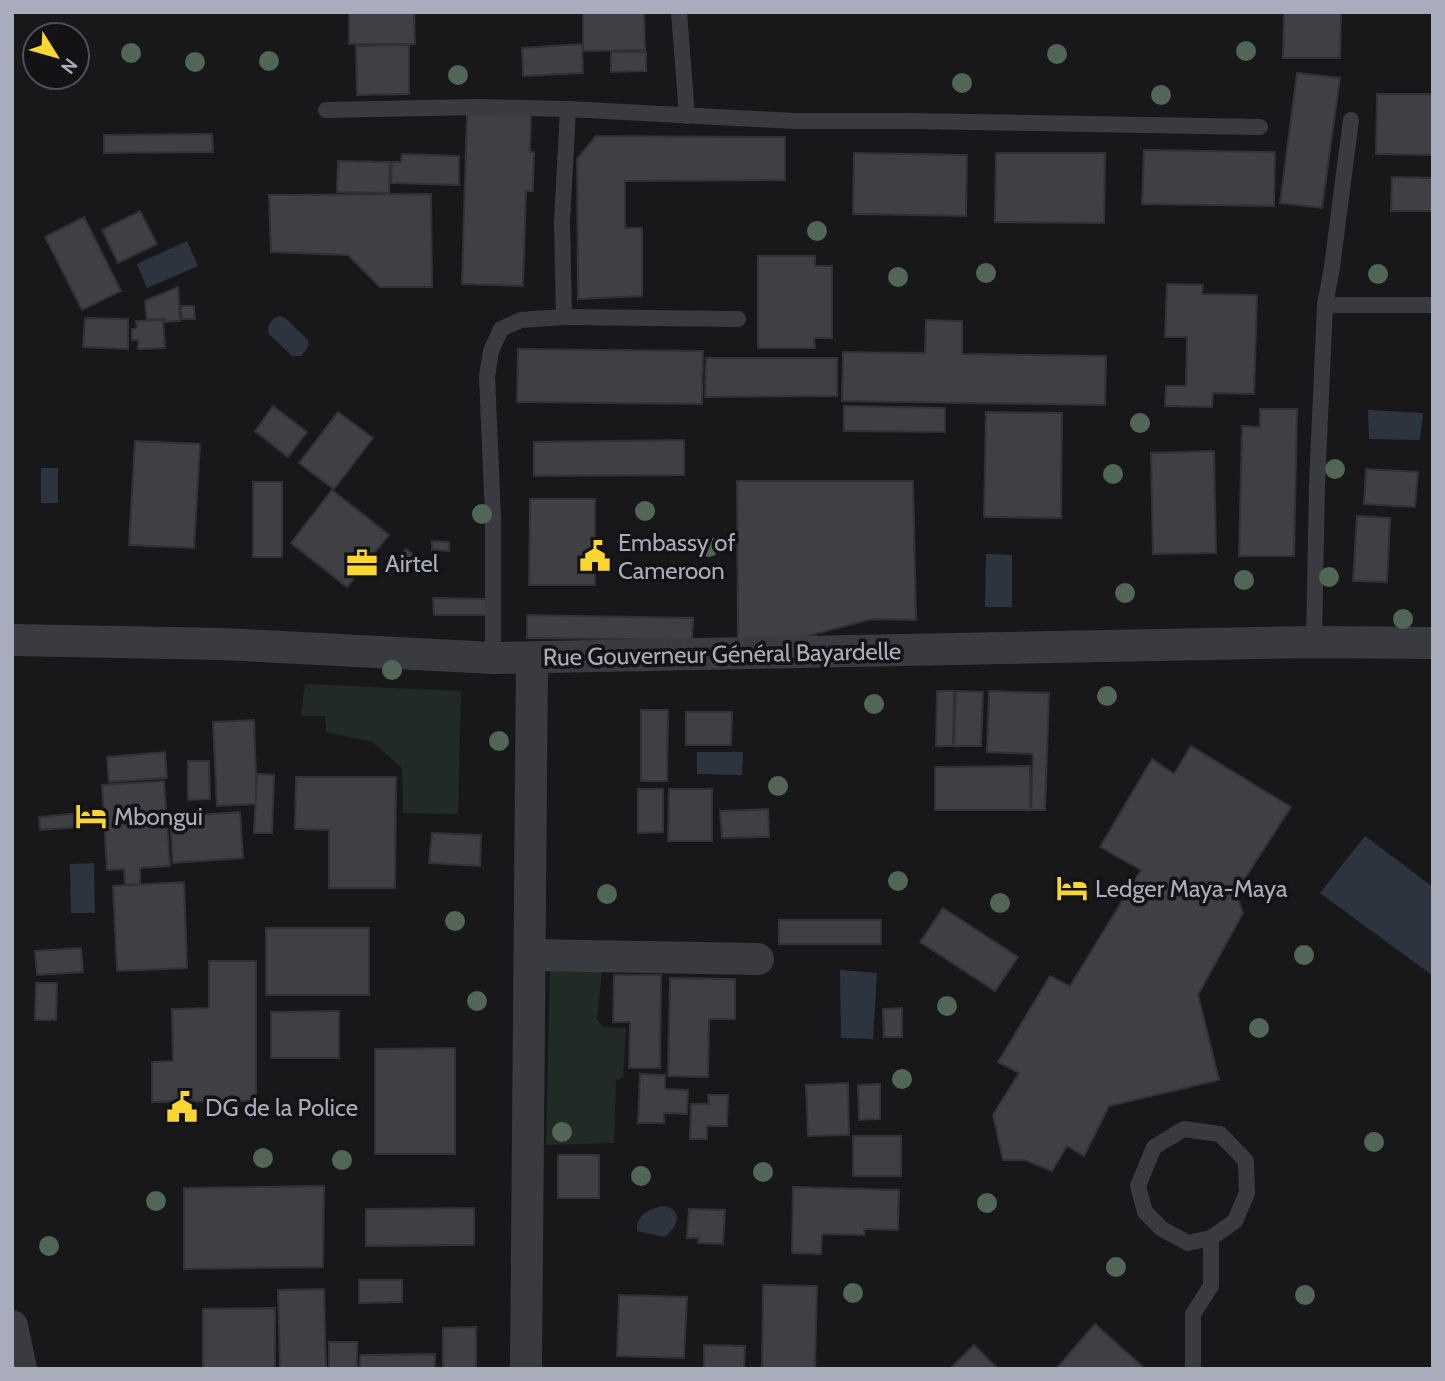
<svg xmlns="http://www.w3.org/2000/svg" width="1445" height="1381" font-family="Cabin,sans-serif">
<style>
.green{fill:#212a24}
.water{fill:#2d343f}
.building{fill:#3f3f44;stroke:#323136;stroke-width:2}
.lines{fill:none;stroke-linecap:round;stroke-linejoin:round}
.service{stroke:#3a3a41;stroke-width:16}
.minor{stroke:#3a3a41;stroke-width:32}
.tree{fill:#516656}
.labels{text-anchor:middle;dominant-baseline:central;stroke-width:7;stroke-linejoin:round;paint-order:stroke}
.poi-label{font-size:24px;fill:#a9acba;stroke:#131315;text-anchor:start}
.street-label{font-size:24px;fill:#a9acba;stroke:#131315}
</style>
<rect width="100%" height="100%" fill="#18181a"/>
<g class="green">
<path d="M305,684L461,691L458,814L403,813L402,768L372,742L326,732L325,716H301Z"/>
<path d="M550,968L602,970L597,1019L603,1027L626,1028L623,1078L616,1080L614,1143L546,1145Z"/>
</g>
<g class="water">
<path d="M187,241L198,266L147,288L137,264Z"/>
<path d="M279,316L285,318L308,340C310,347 306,350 301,356H292L269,334C266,326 271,319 279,316Z"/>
<path d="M1368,410L1423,413L1420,440L1369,439Z"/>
<rect x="41" y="468" width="17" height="35"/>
<path d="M986,554L1012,555V607H985Z"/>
<path d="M697,752H743L742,775L697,774Z"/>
<path d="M1365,836L1433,887V976L1320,893Z"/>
<path d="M94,863L95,913H71L70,864Z"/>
<path d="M840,970L877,973L873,1039L841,1038Z"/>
<path d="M662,1206C684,1208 679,1227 664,1237L637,1231C636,1215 648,1210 662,1206Z"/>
</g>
<g class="building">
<path d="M349,12H414L415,44H349Z"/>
<path d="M583,12H644L645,50L583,51Z"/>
<path d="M1284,12H1341L1340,58H1283Z"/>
<path d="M582,44L583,73L523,76L522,48Z"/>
<path d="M409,45V94L357,95L356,46Z"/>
<path d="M611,52H646V71L611,72Z"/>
<path d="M1297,73L1340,78L1322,208L1280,203Z"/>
<path d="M1377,94H1433V155L1376,154Z"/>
<path d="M467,113L531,115L530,152H534L533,191H526L523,286L462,284Z"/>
<path d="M212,134L213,152L104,153V135Z"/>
<path d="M596,136L785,137V180L625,181V228H642V296L578,299L577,159Z"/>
<path d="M1144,150L1275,152L1274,206L1142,204Z"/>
<path d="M854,153L967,155L966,216L853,214Z"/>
<path d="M996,153H1105L1104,223L995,222Z"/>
<path d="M402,154L459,156V185L391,183L392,162H401Z"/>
<path d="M338,161L390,162L389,193L337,192Z"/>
<path d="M1392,177L1433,178V211H1391Z"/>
<path d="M431,194L432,287H380L348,255L271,252L269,195Z"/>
<path d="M140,211L157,244L118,263L102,230Z"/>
<path d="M84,217L121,291L82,310L45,237Z"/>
<path d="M758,256H815V266H832V338H814L815,348H758Z"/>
<path d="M1167,284L1203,285L1202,294L1257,295L1254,394L1213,393L1212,407L1165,406L1166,386H1186L1187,337H1165Z"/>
<path d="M178,287L180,321L165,322V319L147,320L145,301Z"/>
<path d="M181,306H194L195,319H182Z"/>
<path d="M85,318L128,319V349L83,347Z"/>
<path d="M163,320L165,348L138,349V340H132V329L137,328L136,321Z"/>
<path d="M926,320L962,321V354L1106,356L1105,405L842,401L843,352L925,353Z"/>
<path d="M518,349L703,351L702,404L517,402Z"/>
<path d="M706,358H837V396L705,397Z"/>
<path d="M273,406L307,432L288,457L255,431Z"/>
<path d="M844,406L945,408V432L844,431Z"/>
<path d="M1260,409H1297L1294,556H1239L1242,426L1260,427Z"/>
<path d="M338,412L373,438L334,489L299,463Z"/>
<path d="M986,412L1062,413L1061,518L984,517Z"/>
<path d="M684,440V475L534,476V442Z"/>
<path d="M135,441L200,444L194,548L129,545Z"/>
<path d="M1214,451L1216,553L1153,554L1151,453Z"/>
<path d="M1366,469L1418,472L1415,507L1364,504Z"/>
<path d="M737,481H913L916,620L872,619L781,643L738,642Z"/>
<rect x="253" y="482" width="29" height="75"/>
<path d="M332,490L389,535L347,587L291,543Z"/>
<path d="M530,499H595V585H529Z"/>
<path d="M1357,516L1390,518L1387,582L1353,581Z"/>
<path d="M432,541L449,542V551L432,550Z"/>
<path d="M406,549L418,558L409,570L397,560Z"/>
<path d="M433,598L489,599V615H434Z"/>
<path d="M527,615L693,618L692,640L527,638Z"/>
<path d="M937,691H954L953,746H936Z"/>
<path d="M956,691L983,692L981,746H954Z"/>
<path d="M989,691L1049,693L1045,810H1031L1033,754L987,752Z"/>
<path d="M641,710H668L667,781H641Z"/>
<path d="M686,712H732L731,745H686Z"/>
<path d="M254,720L257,804L217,806L213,722Z"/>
<path d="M1191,746L1291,807L1236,892L1243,913L1198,995L1219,1080L1109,1106L1084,1156L1067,1146L1052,1171L1025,1160H1003L993,1115L1019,1073L998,1062L1050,976L1070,986L1141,870L1100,847L1152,759L1174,774Z"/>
<path d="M165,752L167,778L109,782L107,757Z"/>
<path d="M188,761H209L210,799L188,800Z"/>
<path d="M1030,766V810H935V767Z"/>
<path d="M257,774L274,775L272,833H254Z"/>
<path d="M296,777H396L395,888H329V830L295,829Z"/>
<path d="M164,781L170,866L140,868V884L125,885L124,869L107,870L102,785Z"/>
<path d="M638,789H663V832L638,833Z"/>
<path d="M669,789H712V841H668Z"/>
<path d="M768,809L769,837L722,838L720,811Z"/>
<path d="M240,812L243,858L173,863L170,817Z"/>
<path d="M80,813L81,827L40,830L39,817Z"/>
<path d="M432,833L481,835L480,866L429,863Z"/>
<path d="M184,882L187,968L117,971L113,886Z"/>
<path d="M943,908L1018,957L995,991L920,942Z"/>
<rect x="779" y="920" width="102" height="24"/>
<rect x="266" y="928" width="103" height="67"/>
<path d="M81,948L83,972L37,975L35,951Z"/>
<path d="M209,961H256V1101L152,1102V1062L173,1061L172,1009L209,1008Z"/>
<path d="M614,975H661L660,1068H629L630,1022H613Z"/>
<path d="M670,978L735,979V1019H709L708,1077L668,1076Z"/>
<path d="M36,983H57L56,1020H35Z"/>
<path d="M902,1008V1037H884L883,1009Z"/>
<path d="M339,1011V1058H271V1012Z"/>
<path d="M455,1048V1154H375V1049Z"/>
<path d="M640,1074L665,1075V1089L688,1090L687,1114L664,1113V1123H638Z"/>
<path d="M848,1083L849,1135L808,1136L806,1085Z"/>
<path d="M880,1084V1119L859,1120L858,1085Z"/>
<path d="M708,1095H728L727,1126H707V1139H690L691,1104H709Z"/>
<rect x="853" y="1136" width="48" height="40"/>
<rect x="558" y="1155" width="41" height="43"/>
<path d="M324,1186L323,1267L184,1269V1188Z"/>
<path d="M793,1187L899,1190L898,1230L864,1229V1235L822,1234L821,1254L792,1253Z"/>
<path d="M474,1208V1245L366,1246V1209Z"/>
<path d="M689,1209L725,1210L723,1244L698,1243L699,1238H687Z"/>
<path d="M359,1280H402V1302L359,1303Z"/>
<path d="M763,1285L817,1286L815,1369H762Z"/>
<path d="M324,1289L326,1369H280L278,1290Z"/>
<path d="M619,1295L687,1297L684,1358L617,1356Z"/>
<path d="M275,1308V1369H203V1309Z"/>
<path d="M1095,1324L1142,1366L1139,1369H1056Z"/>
<path d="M476,1327V1369H443V1328Z"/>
<rect x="329" y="1342" width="28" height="27"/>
<path d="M704,1345L745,1346L744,1369H704Z"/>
<path d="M974,1345L998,1369H950Z"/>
<path d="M435,1354V1369H360V1355Z"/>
</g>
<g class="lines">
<g class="service">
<path d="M679,12L687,116"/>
<path d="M326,110L477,107L568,109L794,121H909L1260,127"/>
<path d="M1325,305H1433"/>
<path d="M564,317L562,222L568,109"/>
<path d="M1314,642L1317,485L1325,305L1332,267L1351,120"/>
<path d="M493,658V517L487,376L491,351L501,329L521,320L564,317L738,319"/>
<path d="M1184,1129L1220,1134L1246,1161L1247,1193L1235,1221L1211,1238L1188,1243L1162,1229L1145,1212L1138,1186L1154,1147Z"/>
<path d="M1193,1369V1314L1211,1286V1238"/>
</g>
<g class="minor">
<path d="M12,640L223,644L493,658L1314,642L1433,643"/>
<path d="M531,955L758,959"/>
<path d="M12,1326L21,1369"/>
<path d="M526,1369L532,658"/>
</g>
</g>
<g class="tree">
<circle cx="1246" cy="51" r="10"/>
<circle cx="131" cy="53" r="10"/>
<circle cx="1057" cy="54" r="10"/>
<circle cx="269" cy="61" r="10"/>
<circle cx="195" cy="62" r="10"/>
<circle cx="458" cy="75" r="10"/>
<circle cx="962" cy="83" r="10"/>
<circle cx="1161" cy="95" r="10"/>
<circle cx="817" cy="231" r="10"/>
<circle cx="986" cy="273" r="10"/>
<circle cx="1378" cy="274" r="10"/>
<circle cx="898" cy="277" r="10"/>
<circle cx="1140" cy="423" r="10"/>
<circle cx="1335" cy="469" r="10"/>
<circle cx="1113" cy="474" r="10"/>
<circle cx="645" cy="511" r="10"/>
<circle cx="482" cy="514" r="10"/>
<circle cx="709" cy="547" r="10"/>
<circle cx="1329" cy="577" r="10"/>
<circle cx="1244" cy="580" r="10"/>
<circle cx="1125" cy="593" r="10"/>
<circle cx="1403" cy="619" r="10"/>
<circle cx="392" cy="670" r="10"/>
<circle cx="1107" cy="696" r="10"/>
<circle cx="874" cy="704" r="10"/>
<circle cx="499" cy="741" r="10"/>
<circle cx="778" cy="786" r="10"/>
<circle cx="898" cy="881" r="10"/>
<circle cx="607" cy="894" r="10"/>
<circle cx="1000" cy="903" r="10"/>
<circle cx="455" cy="921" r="10"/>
<circle cx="1304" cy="955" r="10"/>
<circle cx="477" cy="1001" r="10"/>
<circle cx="947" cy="1006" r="10"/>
<circle cx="1259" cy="1028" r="10"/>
<circle cx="902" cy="1079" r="10"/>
<circle cx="562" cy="1132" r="10"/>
<circle cx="1374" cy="1142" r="10"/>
<circle cx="263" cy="1158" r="10"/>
<circle cx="342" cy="1160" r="10"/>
<circle cx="763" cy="1172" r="10"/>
<circle cx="641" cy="1176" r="10"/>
<circle cx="156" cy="1201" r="10"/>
<circle cx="987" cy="1203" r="10"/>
<circle cx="49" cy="1246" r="10"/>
<circle cx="1116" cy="1267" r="10"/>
<circle cx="853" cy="1293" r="10"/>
<circle cx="1305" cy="1295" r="10"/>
</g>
<defs>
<symbol id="civic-bare" viewBox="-9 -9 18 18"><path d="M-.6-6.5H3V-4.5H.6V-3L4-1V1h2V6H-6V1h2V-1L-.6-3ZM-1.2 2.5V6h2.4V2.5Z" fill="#fad630" stroke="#131315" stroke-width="2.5" paint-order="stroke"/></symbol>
<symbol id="office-bare" viewBox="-9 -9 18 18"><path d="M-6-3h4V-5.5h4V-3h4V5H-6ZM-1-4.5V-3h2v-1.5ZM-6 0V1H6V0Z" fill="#fad630" stroke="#131315" stroke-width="2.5" paint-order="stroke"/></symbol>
<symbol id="hotel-bare" viewBox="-9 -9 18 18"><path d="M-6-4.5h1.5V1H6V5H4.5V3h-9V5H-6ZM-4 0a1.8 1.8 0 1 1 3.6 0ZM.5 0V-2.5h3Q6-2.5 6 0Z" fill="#fad630" stroke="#131315" stroke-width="2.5" paint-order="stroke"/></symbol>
</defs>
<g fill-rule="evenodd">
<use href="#civic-bare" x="573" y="534" width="44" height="44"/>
<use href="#office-bare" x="340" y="541" width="44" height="44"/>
<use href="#hotel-bare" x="69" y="794" width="44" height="44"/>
<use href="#hotel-bare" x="1050" y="866" width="44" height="44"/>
<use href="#civic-bare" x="160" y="1085" width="44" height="44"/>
</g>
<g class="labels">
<g class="poi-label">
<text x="618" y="542">Embassy of<tspan x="618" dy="28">Cameroon</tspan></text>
<text x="385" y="563">Airtel</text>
<text x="114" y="816">Mbongui</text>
<text x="1095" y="888">Ledger Maya-Maya</text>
<text x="205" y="1107">DG de la Police</text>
</g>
<g class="street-label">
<text transform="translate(722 654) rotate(-1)">Rue Gouverneur Général Bayardelle</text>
</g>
</g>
<rect width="1445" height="1381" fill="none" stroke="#a9acba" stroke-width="28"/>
<g transform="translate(56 56) rotate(127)"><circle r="33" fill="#131315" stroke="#4f5057" stroke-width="2"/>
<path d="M0-5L12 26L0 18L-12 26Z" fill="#fad630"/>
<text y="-10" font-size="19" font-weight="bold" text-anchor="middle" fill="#a9acba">N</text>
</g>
</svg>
